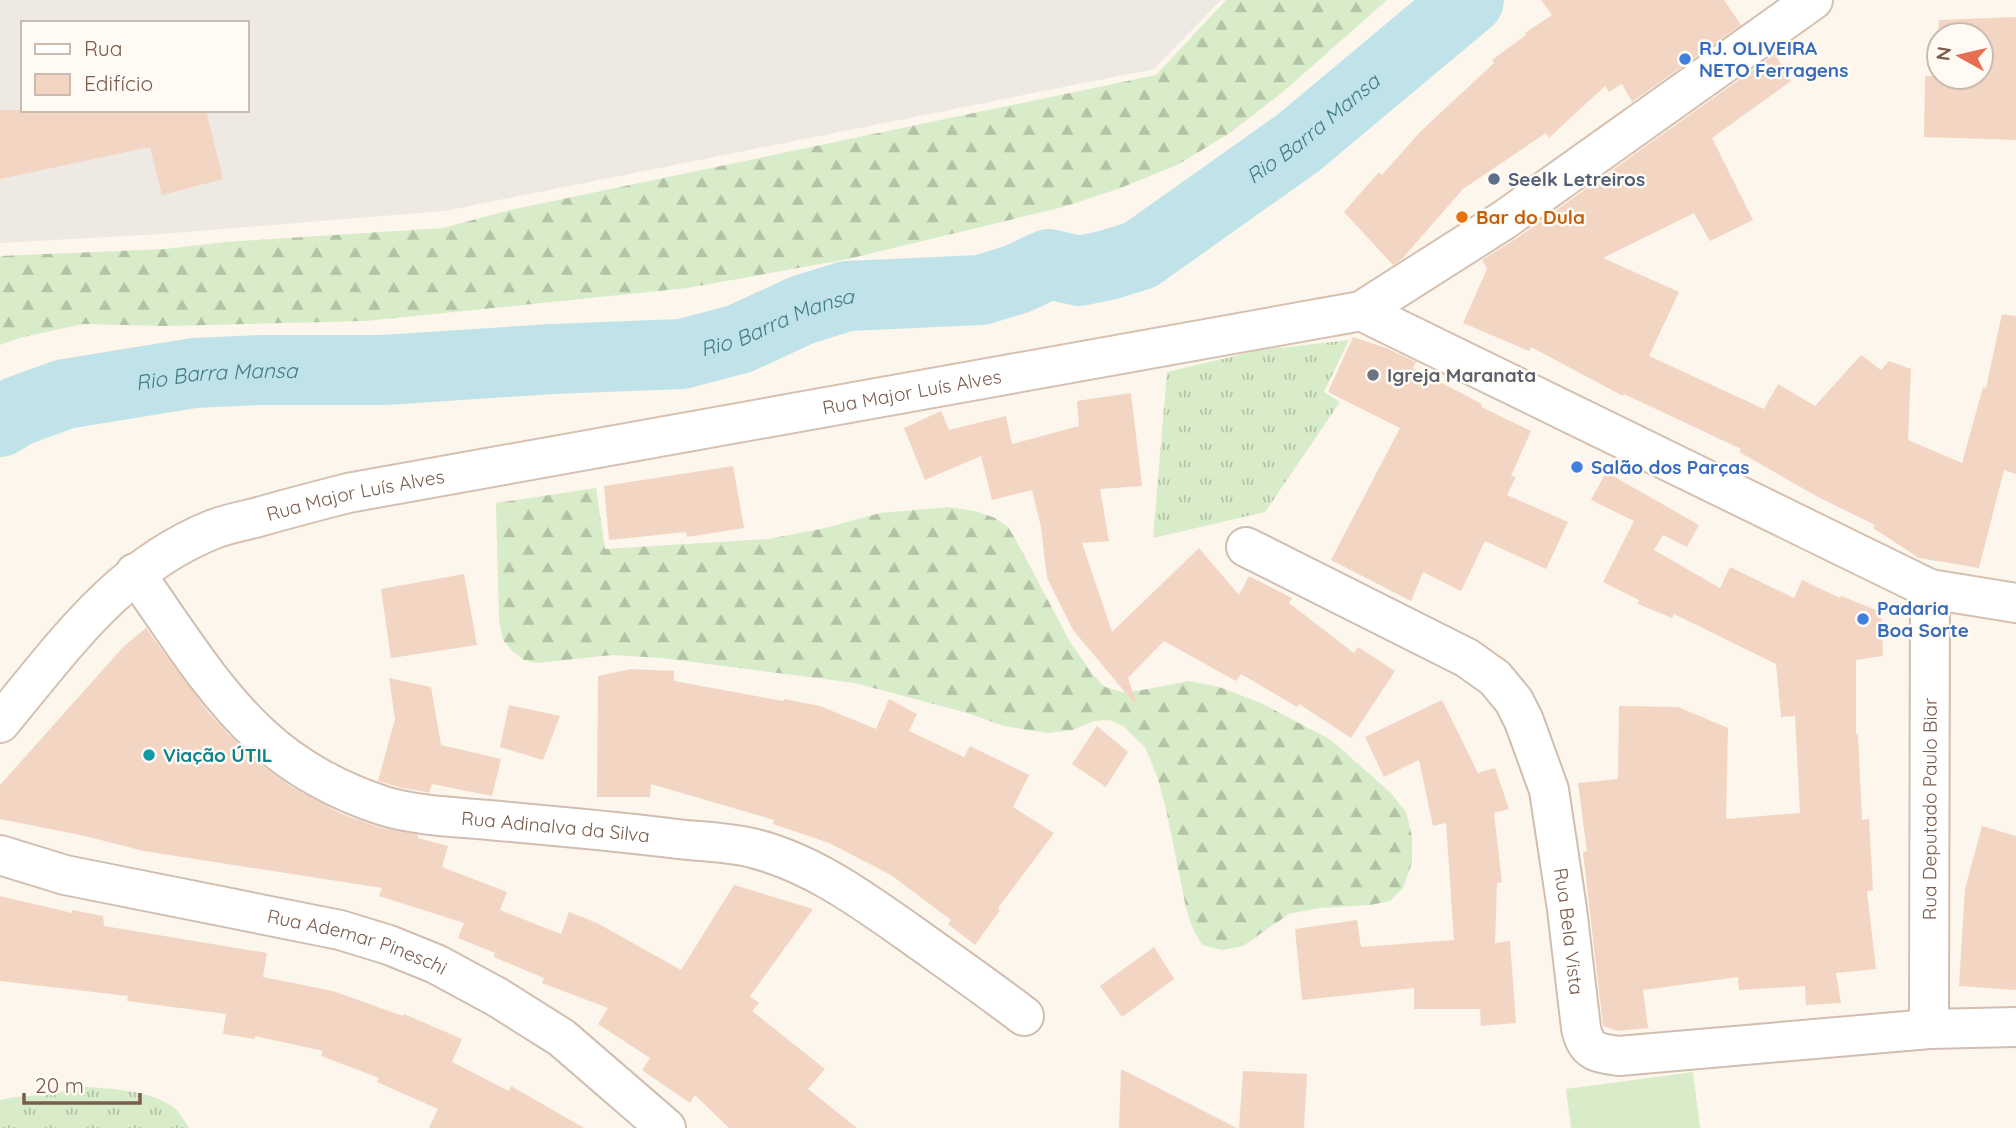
<svg xmlns="http://www.w3.org/2000/svg" width="2016" height="1128" font-family="Quicksand,sans-serif">
<style>
.industrial{fill:#efe9e4;fill-rule:evenodd}
.grass{fill:url(#grass-tufts)}
.forest{fill:url(#forest-firs)}
.pitch{fill:#d8ecc9}
.lines{fill:none;stroke-linecap:round;stroke-linejoin:round}
.river{stroke:#bfe3e8;stroke-width:70}
.building{fill:#f3d5c3;fill-rule:evenodd}
.street-casing{stroke:#d1beb0;stroke-width:42}
.secondary-casing{stroke:#d6c0b0;stroke-width:42}
.street{stroke:#fff;stroke-width:38}
.secondary{stroke:#fff;stroke-width:38}
.shop-dot{fill:#3f7fe0;stroke:#fffaf3;stroke-width:2.5}
.service-dot{fill:#5c6f8a;stroke:#fffaf3;stroke-width:2.5}
.food-dot{fill:#e8710a;stroke:#fffaf3;stroke-width:2.5}
.worship-dot{fill:#6b7280;stroke:#fffaf3;stroke-width:2.5}
.culture-dot{fill:#0f9aa8;stroke:#fffaf3;stroke-width:2.5}
.labels{text-anchor:middle;dominant-baseline:central;stroke-width:5;stroke-linejoin:round;paint-order:stroke}
.shop-label{font-size:19px;font-weight:bold;fill:#366cbe;stroke:#fffaf3;text-anchor:start}
.service-label{font-size:19px;font-weight:bold;fill:#4e5e75;stroke:#fffaf3;text-anchor:start}
.food-label{font-size:19px;font-weight:bold;fill:#c56008;stroke:#fffaf3;text-anchor:start}
.worship-label{font-size:19px;font-weight:bold;fill:#5b616d;stroke:#fffaf3;text-anchor:start}
.street-label{font-size:19px;fill:#7a5c4d;stroke:#fffaf3}
.culture-label{font-size:19px;font-weight:bold;fill:#0d838f;stroke:#fffaf3;text-anchor:start}
.water-label{font-size:21px;font-style:italic;fill:#437c86;stroke:#fffaf3}
</style>
<defs>
<pattern id="grass-tufts" width="24" height="20" patternUnits="userSpaceOnUse" patternTransform="scale(1.75)"><rect width="24" height="20" fill="#d8ecc9"/><path d="M3 7l-1-3M5 7V3M7 7l1-3M15 17l-1-3M17 17v-4M19 17l1-3" fill="none" stroke="#b4c2a5"/></pattern>
<pattern id="forest-firs" width="22" height="20" patternUnits="userSpaceOnUse" patternTransform="scale(1.75)"><rect width="22" height="20" fill="#d8ecc9"/><path d="M5 1l3.5 6h-7zM16 11l3.5 6h-7z" fill="#b4c2a5"/></pattern>
</defs>
<rect width="100%" height="100%" fill="#fdf6ec"/>
<path class="industrial" d="M0,0H1221L1154,69L444,211L161,234L0,243ZM23,23H247V110H23Z"/>
<g class="grass">
<path d="M1349,340L1324,392L1340,402L1265,512L1153,538L1167,372L1260,350Z"/>
<path d="M86,1087C114,1089 147,1090 172,1106C179,1111 184,1121 189,1128H0V1100L15,1097L50,1094Z"/>
</g>
<g class="forest">
<path d="M1226,0H1387L1284,91L1230,133L1177,165L1118,189L1063,207L848,259L687,288L366,321L165,326L83,324L19,338L0,345V256L165,249L226,242L443,228L510,210L1156,75Z"/>
<path d="M596,488L605,549L769,539L825,528L880,513L949,507L975,511L995,518L1008,527L1016,540L1070,642L1093,675L1105,687L1122,692L1137,691L1189,681L1219,687L1261,703L1331,740L1390,792L1406,812L1412,836V863L1403,888L1390,901L1370,905L1319,908L1289,914L1243,946L1222,950L1202,945L1193,929L1186,908L1166,809L1157,776L1145,747L1123,726L1110,720L1094,721L1073,730L1048,733L1004,726L964,712L855,683L662,658L612,655L537,663L524,660L513,652L503,640L499,620L496,503Z"/>
</g>
<path class="pitch" d="M1693,1072L1700,1128H1571L1566,1089Z"/>
<g class="lines">
<path class="river" id="s1" d="M0,422L18,411L65,394L194,373L260,370H384L553,359L682,354L739,339L802,310L847,296L981,290L1017,279L1049,264L1079,271L1108,265L1140,255L1298,143L1469,0"/>
</g>
<g class="building">
<path d="M1541,0H1724L1741,25L1632,102L1622,84L1609,92L1605,86L1549,138L1546,133L1463,189L1402,259L1393,265L1344,212L1379,172L1382,175L1421,131L1494,63L1492,60L1526,35L1525,33L1552,15Z"/>
<path d="M2016,17V140L1924,137L1925,76H1936L1939,20ZM1939,35H1981V77H1939Z"/>
<path d="M1775,54L1791,81L1712,138L1753,220L1710,241L1694,213L1603,258L1679,292L1649,356L1764,409L1778,384L1815,406L1861,355L1881,370L1889,361L1911,369L1908,440L1962,463L1983,387L1986,388L2002,314L2016,316V474L2004,470L1979,568L1919,558L1873,528L1875,525L1818,497L1739,452L1741,449L1624,394L1623,396L1531,347L1529,351L1463,323L1487,269L1482,260L1517,238Z"/>
<path d="M0,110H206L223,179L162,195L150,147L0,179Z"/>
<path d="M1353,337L1386,348L1416,362L1413,368L1482,404L1481,407L1531,431L1511,476L1516,477L1507,495L1568,522L1546,569L1485,541L1461,591L1423,572L1411,601L1331,560L1400,428L1328,392Z"/>
<path d="M1131,393L1142,486L1100,489L1109,541L1082,543L1112,632L1199,548L1239,595L1249,576L1292,598L1289,603L1354,653L1358,647L1395,671L1351,738L1299,704L1297,707L1241,674L1236,681L1164,641L1128,678L1136,702L1134,703L1073,630L1047,578L1041,527L1032,490L992,500L981,456L925,480L904,428L941,411L949,430L1006,416L1012,444L1079,426L1077,401Z"/>
<path d="M733,466L744,528L687,537L686,532L609,540L604,486Z"/>
<path d="M1606,472L1699,525L1687,547L1663,535L1654,550L1720,588L1730,567L1794,598L1802,580L1840,598L1841,596L1881,612L1883,656L1856,660V734H1858L1862,820L1869,819L1873,890L1867,891L1876,969L1836,973L1841,1003L1806,1005L1805,986L1739,990L1738,977L1643,990L1648,1028L1617,1031L1603,1026L1583,852L1587,851L1578,783L1618,779L1619,706L1678,707L1728,728L1726,819L1800,813L1795,716L1781,717L1776,664L1674,614L1672,618L1638,604L1639,600L1603,582L1634,521L1591,500Z"/>
<path d="M464,574L477,645L391,658L381,589Z"/>
<path d="M146,628L209,713L228,734L261,765L292,787L342,814L378,827L418,835V838L448,846L442,867L507,892L500,910L561,934L569,912L597,923L681,970L734,885L813,909L750,996L759,1003L752,1011L825,1069L808,1089L857,1128H729L695,1095L690,1103L642,1070L650,1058L598,1024L608,1008L542,983L544,978L494,957L495,953L458,938L464,923L379,896L382,888L144,851L85,836L0,819V785L124,646Z"/>
<path d="M631,669L674,671V681L783,701L784,699L820,706L876,729L889,699L917,714L909,731L964,757L970,746L1029,775L1013,807L1054,833L998,908L1000,910L975,945L948,924L951,920L891,875L829,843L773,824L774,820L651,784L650,797H597L598,676Z"/>
<path d="M389,678L431,687L441,745L501,759L492,796L432,784L429,793L426,792L402,788L378,781L395,719Z"/>
<path d="M1442,700L1478,773L1495,768L1509,809L1494,813L1502,882L1497,883L1495,943L1510,941L1516,1023L1481,1026L1480,1009H1414V988L1302,1000L1295,929L1357,920L1361,947L1454,940L1446,823L1433,826L1419,760L1384,777L1365,737Z"/>
<path d="M509,705L560,716L543,760L500,747Z"/>
<path d="M1097,726L1128,752L1106,787L1072,764Z"/>
<path d="M1982,826L2016,836V990L1959,986L1965,889Z"/>
<path d="M0,896L72,913V910L103,916L104,926L267,953L263,977L333,991L403,1016L404,1014L462,1039L452,1062L509,1091L511,1086L584,1128H429L438,1109L377,1082L379,1078L321,1056L323,1051L255,1036V1039L223,1034L226,1014L127,1001L128,996L0,981Z"/>
<path d="M1154,947L1174,979L1122,1017L1100,986Z"/>
<path d="M1121,1069L1237,1128H1119Z"/>
<path d="M1243,1071L1307,1074L1304,1128H1239Z"/>
</g>
<g class="lines">
<defs>
<g id="street">
<path id="s2" d="M1246,547L1467,658L1495,678L1514,701L1524,721L1549,790L1567,909L1581,1028C1586,1052 1597,1053 1619,1056L1929,1029L2016,1027"/>
<path id="s3" d="M135,573C174,628 212,691 261,736C295,768 340,792 384,806C417,816 455,817 489,820C552,826 615,831 678,839C704,842 731,842 756,849C813,864 861,899 908,932C947,960 986,987 1024,1016"/>
<path id="s4" d="M0,855L65,875L340,930L389,945L436,964L497,997L562,1038L666,1128"/>
<path id="s5" d="M1929,1029L1930,589"/>
</g>
<g id="secondary">
<path d="M1361,311L1930,589L2016,603"/>
<path id="s6" d="M0,723C64,646 118,567 214,529C227,524 242,521 255,518C286,509 317,501 348,493L1361,311L1504,220L1813,0"/>
</g>
</defs>
<use href="#street" class="street-casing"/>
<use href="#secondary" class="secondary-casing"/>
<use href="#street" class="street"/>
<use href="#secondary" class="secondary"/>
</g>
<g class="shop-dot">
<circle cx="1685" cy="59" r="7"/>
<circle cx="1577" cy="467" r="7"/>
<circle cx="1863" cy="619" r="7"/>
</g>
<circle class="service-dot" cx="1494" cy="179" r="7"/>
<circle class="food-dot" cx="1462" cy="217" r="7"/>
<circle class="worship-dot" cx="1373" cy="375" r="7"/>
<circle class="culture-dot" cx="149" cy="755" r="7"/>
<g class="labels">
<g class="shop-label">
<text x="1699" y="48">RJ. OLIVEIRA<tspan x="1699" dy="22">NETO Ferragens</tspan></text>
<text x="1591" y="467">Salão dos Parças</text>
<text x="1877" y="608">Padaria<tspan x="1877" dy="22">Boa Sorte</tspan></text>
</g>
<g class="service-label">
<text x="1508" y="179">Seelk Letreiros</text>
</g>
<g class="food-label">
<text x="1476" y="217">Bar do Dula</text>
</g>
<g class="worship-label">
<text x="1387" y="375">Igreja Maranata</text>
</g>
<g class="street-label">
<text stroke="none"><textPath href="#s6" startOffset="1004">Rua Major Luís Alves</textPath></text>
<text stroke="none"><textPath href="#s6" startOffset="438">Rua Major Luís Alves</textPath></text>
<text stroke="none"><textPath href="#s5" startOffset="220">Rua Deputado Paulo Biar</textPath></text>
<text stroke="none"><textPath href="#s3" startOffset="522">Rua Adinalva da Silva</textPath></text>
<text stroke="none"><textPath href="#s2" startOffset="550">Rua Bela Vista</textPath></text>
<text stroke="none"><textPath href="#s4" startOffset="368">Rua Ademar Pineschi</textPath></text>
</g>
<g class="culture-label">
<text x="163" y="755">Viação ÚTIL</text>
</g>
<g class="water-label">
<text stroke="none"><textPath href="#s1" startOffset="1381">Rio Barra Mansa</textPath></text>
<text stroke="none"><textPath href="#s1" startOffset="791">Rio Barra Mansa</textPath></text>
<text stroke="none"><textPath href="#s1" startOffset="224">Rio Barra Mansa</textPath></text>
</g>
</g>
<rect x="21" y="21" width="228" height="91" fill="#fffaf3" stroke="#cabbb1" stroke-width="2"/>
<rect x="35" y="44" width="35" height="10" fill="#ffffff" stroke="#cabbb1" stroke-width="2"/>
<text x="84" y="56" font-size="21" fill="#7a5c4d">Rua</text>
<rect x="35" y="74" width="35" height="21" fill="#f3d5c3" stroke="#cabbb1" stroke-width="2"/>
<text x="84" y="91" font-size="21" fill="#7a5c4d">Edifício</text>
<g transform="translate(1960 56) rotate(278)"><circle r="33" fill="#fffaf3" stroke="#cabbb1" stroke-width="2"/>
<path d="M0-5L12 26L0 18L-12 26Z" fill="#e76f51"/>
<text y="-10" font-size="19" font-weight="bold" text-anchor="middle" fill="#7a5c4d">N</text>
</g>
<path d="M24 1093v10h116v-10" fill="none" stroke="#7a5c4d" stroke-width="3.5"/>
<text x="35" y="1093" font-size="21" fill="#7a5c4d" stroke="#fffaf3" stroke-width="5" paint-order="stroke">20 m</text>
</svg>
